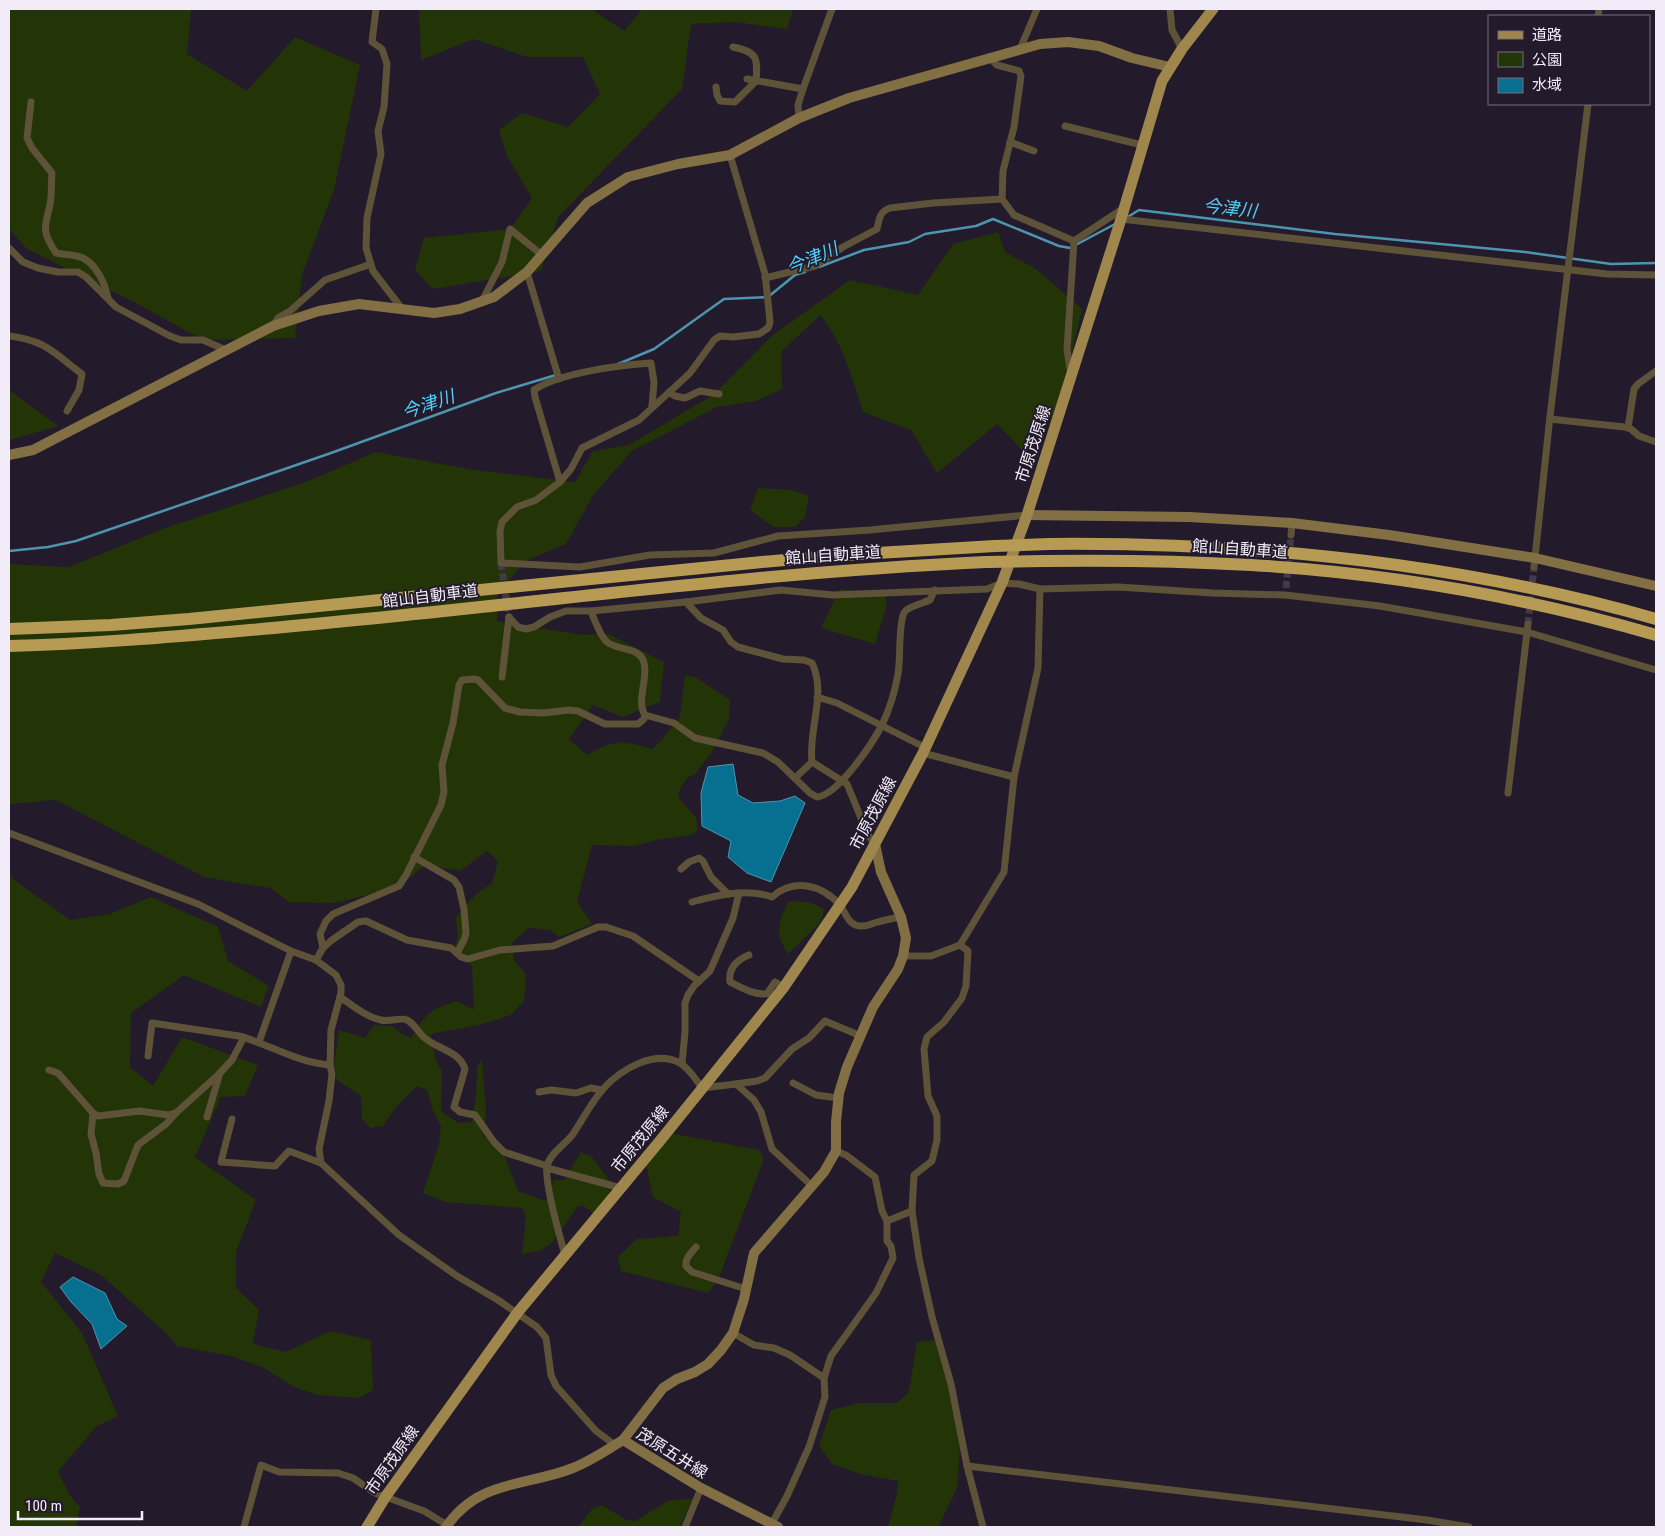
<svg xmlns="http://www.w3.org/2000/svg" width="1665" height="1536" font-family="'Roboto Condensed','Noto Sans JP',sans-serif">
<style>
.green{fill:#233407}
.water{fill:#077090;stroke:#4d95af}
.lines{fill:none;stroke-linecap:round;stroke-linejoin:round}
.stream{stroke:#4d95af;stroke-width:2.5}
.street-tunnel{stroke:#423a4a;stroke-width:7;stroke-dasharray:7 3.5;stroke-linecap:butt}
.street{stroke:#5e5338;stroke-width:7}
.secondary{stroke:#827044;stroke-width:10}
.primary{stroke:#9e864c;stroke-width:11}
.highway{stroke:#b79b54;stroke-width:12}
.highway-bridge{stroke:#b79b54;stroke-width:12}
.labels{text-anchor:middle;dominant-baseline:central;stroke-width:4;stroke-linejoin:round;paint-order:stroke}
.street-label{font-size:16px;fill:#f1ecf7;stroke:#231b2b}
.water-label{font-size:18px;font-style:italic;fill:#53cefd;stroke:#231b2b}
</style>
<rect width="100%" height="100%" fill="#231b2b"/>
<g class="green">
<path d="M9,9H191L187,54L247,91L295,37L360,65L334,190L302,275L295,338L203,340L134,302L27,249L9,229Z"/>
<path d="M419,9H591L624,31L642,9H793L787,29L735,22L691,24L682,89L558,217L541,271L433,289L415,270L424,238L510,229L532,198L507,156L499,130L522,113L568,127L600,94L583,57H527L474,39L421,60Z"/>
<path d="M998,232L1005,252L1036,269L1082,309L1059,410L1033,437L1023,451L997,424L937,473L911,430L863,412C852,379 843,342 820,315L781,352L782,389L756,401L717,407L632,451L594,494L566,544L525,561L498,594L497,621L582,635L608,634L664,662L660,702L623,717L593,705L569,739L587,755C615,739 622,740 652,749L662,740L680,717L685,675L695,677L730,700L729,719L712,752L696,773L686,779L678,793L679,798L696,818L698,830L691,835L657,840L634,846L592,845L577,902L592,924L559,937L550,930L528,928L512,943L514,960L526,974L524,1001L511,1015L479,1025L431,1034L435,1057L442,1072L441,1111L458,1123L472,1122L476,1095L477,1067L482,1060L486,1112L484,1136L505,1157L518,1191L545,1201L554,1180H564L581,1152L592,1157L611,1183L609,1194L594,1214L584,1206H578L553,1242L542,1250L522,1254L526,1215L522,1208L445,1202L423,1193L439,1144L441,1126L433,1111L427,1090L417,1086L396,1107L383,1126L371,1128L362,1119L361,1096L337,1080L334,1064L339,1030L365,1038L374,1025L392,1026L399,1032L411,1038C417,1027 423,1017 434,1010C440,1006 450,1004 457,1001L474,1010L472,966L455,947L458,936L456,917L476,894L492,883L498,861L487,851L460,871L426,865L399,886L375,893L334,903L289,902L270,888L204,877L56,800L9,804V564L69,567L165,528L306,482L376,452L474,470L575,482L593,451L629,445L713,395L774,334L850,280L918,295L953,244Z"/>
<path d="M9,390L58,426L9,440Z"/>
<path d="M758,488L792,490L809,496L805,517L795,527H774L750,510Z"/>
<path d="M840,589L884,594L887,605L875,644L821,628Z"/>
<path d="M9,871L13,879L70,920L110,914L151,897L218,927L228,961L269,986L261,1007L184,975L131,1013L130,1067L153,1086L182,1037L258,1065L245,1096L221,1097L195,1157L256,1200L236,1252V1288L259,1310L253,1344L286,1352L330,1331L371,1340L373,1390L359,1398L318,1395L294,1387L264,1368L231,1356L177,1346L167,1334L101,1275L55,1253L41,1282L82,1333L118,1416L97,1426L58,1471L70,1496L80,1507L76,1527H9Z"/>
<path d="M789,901L809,902L824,909L820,923L788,954C774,933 778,922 789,901Z"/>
<path d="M659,1131L759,1150L764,1159L718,1280L708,1293L621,1271L618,1257L637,1239L678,1236L681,1212L653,1197L646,1165Z"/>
<path d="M937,1340L955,1404L960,1447L957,1488L938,1527H888L897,1493L898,1481L860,1474L832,1464L819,1446L831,1410L859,1403H897L909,1392L917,1342Z"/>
<path d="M692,1499L680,1527H578L592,1509L602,1505L626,1520L635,1521L670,1500Z"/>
</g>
<g class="water">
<path d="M733,764L738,795L753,803L780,801L795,796L805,803L771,882L747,873L728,857L731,841L702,826L701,793L708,767Z"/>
<path d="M73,1277L105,1293L117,1319L127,1326L101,1349L92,1324L71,1302L60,1287Z"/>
</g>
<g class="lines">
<g class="stream">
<path d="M1126,218L1139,210L1335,234L1525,252L1611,264L1656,263"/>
<path d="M819,267L864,250L909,242L925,234L976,226L993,219L1059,246L1070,248L1115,224"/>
<path d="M618,364L654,349L724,299L768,297L795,275L805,272"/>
<path d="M9,551L48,547L76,541L331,453L496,393L556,375"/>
</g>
<g class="street-tunnel">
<path d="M501,563L509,617"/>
<path d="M1286,588L1291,535"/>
<path d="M1528,624L1534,567"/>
</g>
<g class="street">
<path d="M376,9L372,42L382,49L387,64L384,107L378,131L381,154L367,218L366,248L373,271L403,310"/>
<path d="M1170,9L1172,30L1182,49"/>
<path d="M1598,16L1599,9"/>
<path d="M1020,49L1037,9"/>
<path d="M989,57L997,65L1019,71L1021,76L1014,127L1003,171L1002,199L1014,215L1074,241L1124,208"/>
<path d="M747,79L803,89"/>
<path d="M716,87L717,95L720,101L735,102L756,81C758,57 757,52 733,47"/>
<path d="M31,102L27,138L32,148L52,173C51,183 52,195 50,205C44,228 42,232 56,253C65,255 75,254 83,258C97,265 105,284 108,298"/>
<path d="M799,118L798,105L803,89L832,9"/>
<path d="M1065,126L1142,145"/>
<path d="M1010,142L1034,151"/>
<path d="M730,155L765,274L769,311L770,323L768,328L759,334L733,337L720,336L714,340L690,373L639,420L582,448L571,469L560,482L536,500L517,507L502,522L500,531L501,563L580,567L650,555L714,553L778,536L870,530L1027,515"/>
<path d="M1121,219L1607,274L1656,275"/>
<path d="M9,248L23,262L38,268L58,272H78L86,277L116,307L170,336L181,340H203L226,350"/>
<path d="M527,272L559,379"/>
<path d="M765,278L815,266L843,247L877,229C879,219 880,211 890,208L933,203L1002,199"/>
<path d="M482,301L502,262L510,229L542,255"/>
<path d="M273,326L278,318L290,311L325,280L371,264"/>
<path d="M9,336C45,340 54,353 82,374L79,390L67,411"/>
<path d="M1071,375L1067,350L1074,241"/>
<path d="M669,392L675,396L685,398L700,391L719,394"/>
<path d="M1550,419L1624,427L1631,429L1639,436L1656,442"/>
<path d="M1628,428L1634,389L1638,384L1656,371"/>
<path d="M560,482L535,397L534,390C559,373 620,365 651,363L654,382L652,406"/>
<path d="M1291,535L1292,523"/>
<path d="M1534,567L1550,416L1588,104"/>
<path d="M686,602L701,618L723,630L731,642L738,647L783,659L804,660L812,663C827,694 808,729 812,762L847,784L868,835L875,844"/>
<path d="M591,611C594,619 601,637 607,642C616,650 635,647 642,658C651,673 635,701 645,715L674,723L695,738L763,753L778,762L810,793L817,797C838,795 872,744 882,725C890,708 895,692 898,674C901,657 898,626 904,613C906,607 924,603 930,600L935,590"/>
<path d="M509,617L518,627L526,629L534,627L550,617L566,611H591L686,602L781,590L833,595L987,589L1002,583L1019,584L1040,589L1118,587L1213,593L1285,595L1380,606L1527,632L1656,670"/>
<path d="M502,677L509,617"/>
<path d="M817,697L837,703L926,748"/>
<path d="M923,753L1014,777"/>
<path d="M795,778L812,762"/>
<path d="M1508,793L1528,624"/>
<path d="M9,833L198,904L291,951L316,960L336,975L341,985V993L331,1030L330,1065L332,1074L329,1101L319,1149L321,1163L399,1235L457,1276L498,1300L537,1327L546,1338L551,1375L556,1386L596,1431L615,1445"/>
<path d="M414,857L454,880L459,887L464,909L466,933L464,940L457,953"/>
<path d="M681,869L689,862L699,858L703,861L711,877L728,894"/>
<path d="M692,902C717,895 747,888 772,897C793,878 821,884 840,905C846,913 848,925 860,926C867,927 872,923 878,922C886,920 893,918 901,917"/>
<path d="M960,945L968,951L966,986L962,998L944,1022L927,1037L924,1049L928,1096L937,1116V1140L932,1161L914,1175L912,1211L919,1258L932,1317L951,1384L967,1466L983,1527"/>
<path d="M323,948L320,934L326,921L333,914L399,886L406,875L441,805L444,792L442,765L453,723L459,685L462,680L474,679L478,680L505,708L520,712L543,713L569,710L578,711L605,724H638L644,719L645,715"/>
<path d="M749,955C737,960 728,968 730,982C742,988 754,995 767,994L775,982L784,987"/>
<path d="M903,956H931L960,945L1004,872L1014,777L1038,668L1040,589"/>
<path d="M316,960L323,948L332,940L358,922L366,921L407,940L451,948L461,957L468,959L500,950L553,946L598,927H606L633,936L699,981"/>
<path d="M340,997C352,1005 366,1017 381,1020C389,1022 402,1017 407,1020C415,1024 419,1034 426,1039C440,1050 459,1051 465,1069L454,1107L460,1112L475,1115L494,1142L504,1152L547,1166"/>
<path d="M259,1042L291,951"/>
<path d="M148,1056L152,1023L239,1036C269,1044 298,1063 330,1065"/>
<path d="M682,1064L685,1032V1003L688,995L694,986L710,971L733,918L739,893"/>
<path d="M49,1070L58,1073L93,1113L91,1134L96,1153L99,1174L103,1183L118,1184L124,1181L138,1145L166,1124L177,1112L218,1075L232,1060L244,1037"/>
<path d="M793,1083L816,1095L838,1098"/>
<path d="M736,1084L757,1081L765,1078L792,1049L809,1038L825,1021L861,1036"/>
<path d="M539,1092L551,1090L576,1093L591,1088L602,1090"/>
<path d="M93,1113L98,1116L140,1111L168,1115L175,1113"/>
<path d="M207,1117L219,1076"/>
<path d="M232,1119L221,1162L275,1166L289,1151L321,1163"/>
<path d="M547,1168L621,1188"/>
<path d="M887,1221L912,1211"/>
<path d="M696,1247C691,1253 685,1258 686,1266L692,1272L746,1289"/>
<path d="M565,1255C560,1237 544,1183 547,1166C549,1154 566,1144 573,1134C583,1119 591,1103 603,1089C620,1070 654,1049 680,1063C689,1068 696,1080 702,1088L736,1084L754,1100L761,1112L772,1149L812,1186"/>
<path d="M733,1333L754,1345L774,1348L790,1355L824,1378"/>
<path d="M967,1466L1427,1520L1469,1527"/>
<path d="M244,1527L261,1465L279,1472L338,1473L353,1478L375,1493L424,1511L447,1525"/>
<path d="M685,1527L701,1488"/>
<path d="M770,1527L787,1496L809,1447L825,1397L824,1378L831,1356L876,1293L893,1258L891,1246L887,1241V1221L882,1211L875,1177L846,1155L836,1151"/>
</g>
<g class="secondary">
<path d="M9,455L33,450L273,326L319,311L359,304L434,313L460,309L494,297L527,272L587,203L628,177L678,164L730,155L799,118L849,98L1040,44L1068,42L1099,46L1132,58L1170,67"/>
<path d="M1027,515L1189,517L1292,523L1389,535L1535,558L1656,586"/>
<path d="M623,1440L663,1388L677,1379L695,1372L708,1364L721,1350L733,1333L744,1299L754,1253L824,1172L836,1151V1122L839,1093L847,1067L873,1007L898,969L903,956L906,938L901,917L881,872L875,844"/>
<path d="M446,1527C479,1479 525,1487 573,1468C591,1461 607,1450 623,1440L701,1488L778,1527"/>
</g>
<path class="primary" d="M367,1527L386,1496L518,1312L659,1142L784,987L852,887L923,753L1002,583L1027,515L1121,219L1162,81L1182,49L1213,9"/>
<g class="highway">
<path d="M1049,544C1253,542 1460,563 1656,619"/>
<path d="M1043,561C1112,560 1181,561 1251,565C1387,573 1525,597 1656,635"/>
<path d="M9,629L111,625L189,619L762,562L843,555L995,546"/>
<path d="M9,646C89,644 170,637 250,630C495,609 740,573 986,562"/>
</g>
<g class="highway-bridge">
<path d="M995,546L1049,544"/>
<path d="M986,562L1043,561"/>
</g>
</g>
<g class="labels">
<g class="street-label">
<text transform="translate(1033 444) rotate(-72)">市原茂原線</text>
<text transform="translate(1240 549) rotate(4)">館山自動車道</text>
<text transform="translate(833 555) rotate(-4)">館山自動車道</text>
<text transform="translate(430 596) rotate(-7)">館山自動車道</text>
<text transform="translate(873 813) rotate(-62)">市原茂原線</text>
<text transform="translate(640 1139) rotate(-51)">市原茂原線</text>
<text transform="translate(672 1453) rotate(32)">茂原五井線</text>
<text transform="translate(392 1460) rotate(-55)">市原茂原線</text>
</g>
<g class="water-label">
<text transform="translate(1230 208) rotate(6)">今津川</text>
<text transform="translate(812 258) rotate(-23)">今津川</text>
<text transform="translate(428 404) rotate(-19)">今津川</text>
</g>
</g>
<rect width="1665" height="1536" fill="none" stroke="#f1ecf7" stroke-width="20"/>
<rect x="1488" y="15" width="162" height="90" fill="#231b2b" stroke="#756f7d"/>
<rect x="1498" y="31" width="25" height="8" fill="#9e864c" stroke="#756f7d"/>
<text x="1532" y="40" font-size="15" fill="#f1ecf7">道路</text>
<rect x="1498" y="52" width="25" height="15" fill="#233407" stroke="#756f7d"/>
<text x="1532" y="65" font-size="15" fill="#f1ecf7">公園</text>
<rect x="1498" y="78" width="25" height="15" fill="#077090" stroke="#756f7d"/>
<text x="1532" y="90" font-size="15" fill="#f1ecf7">水域</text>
<path d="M18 1511v8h124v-8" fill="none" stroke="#f1ecf7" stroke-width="2.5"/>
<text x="25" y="1511" font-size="15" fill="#f1ecf7" stroke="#231b2b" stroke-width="4" paint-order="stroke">100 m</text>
</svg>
